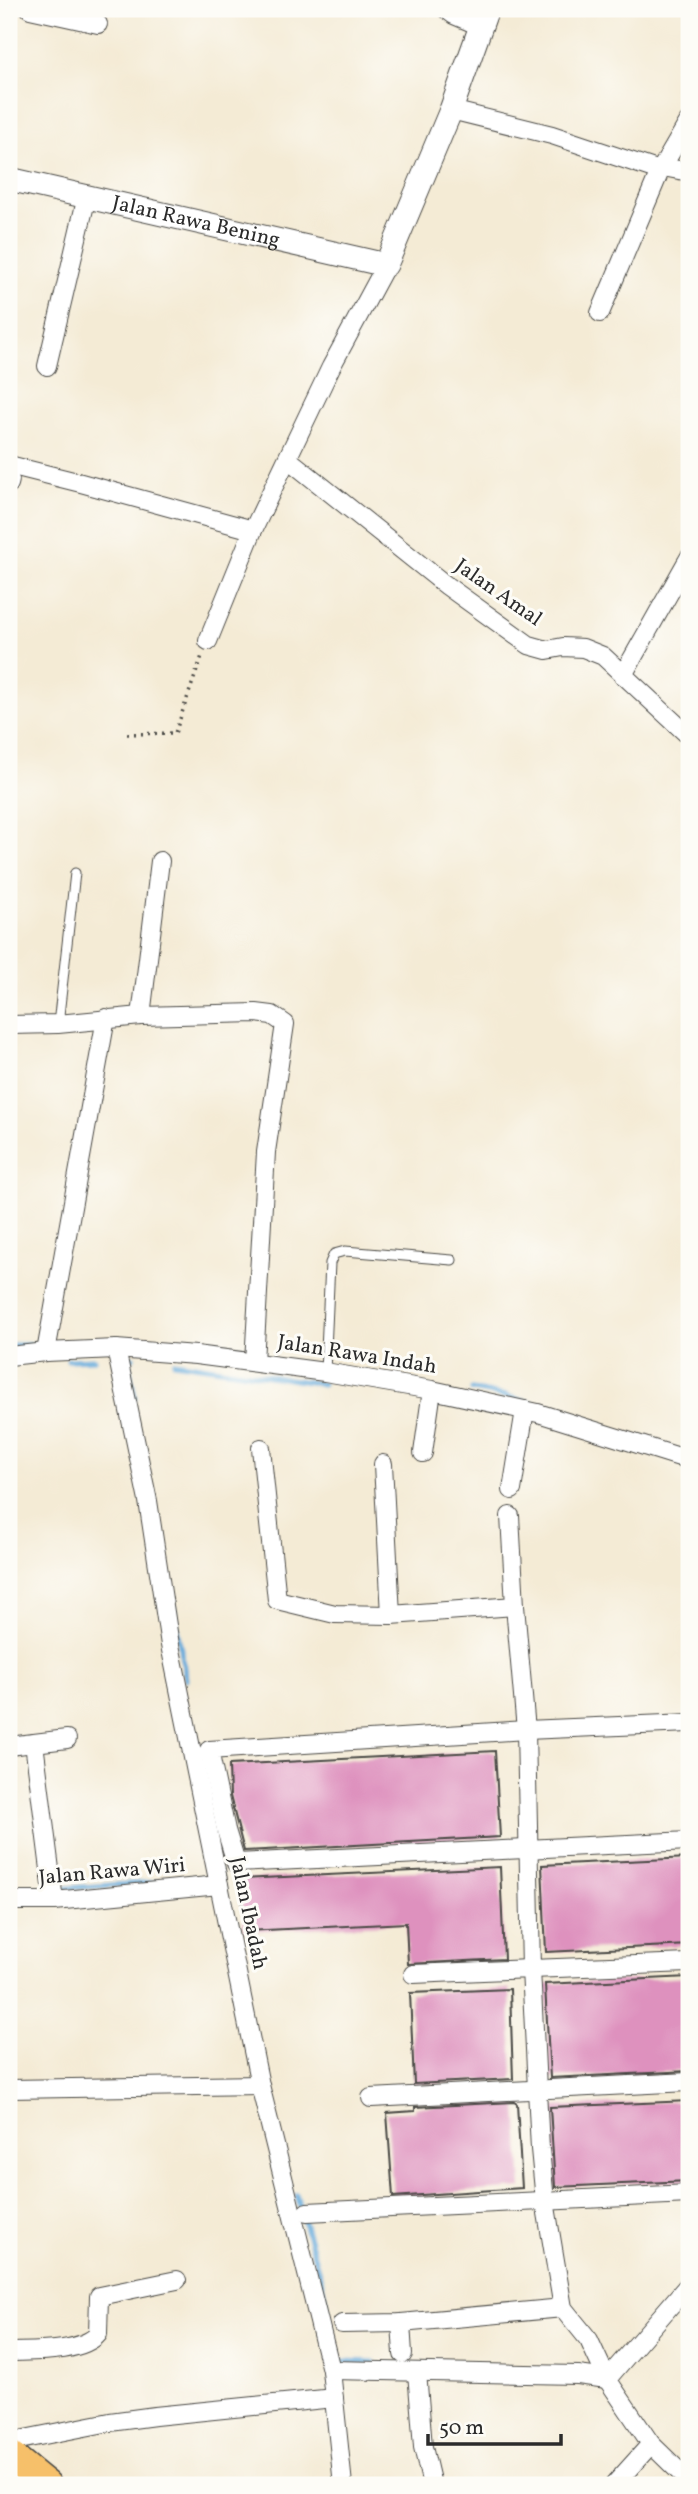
<svg xmlns="http://www.w3.org/2000/svg" width="698" height="2494" font-family="Vollkorn,serif">
<style>
.lines{fill:none;stroke-linecap:round;stroke-linejoin:round}
.stream{stroke:#65abdb;stroke-width:5}
.building{fill:#de91be}
.service-casing{stroke:#494844;stroke-width:11}
.minor-casing{stroke:#494844;stroke-width:20}
.tertiary-casing{stroke:#494844;stroke-width:25}
.primary-casing{stroke:#494844;stroke-width:31}
.path{stroke:#494844;stroke-width:3.5;stroke-dasharray:2 5;stroke-linecap:butt}
.service{stroke:#fff;stroke-width:9}
.minor{stroke:#fff;stroke-width:18}
.tertiary{stroke:#fff;stroke-width:23}
.primary{stroke:#f6c06b;stroke-width:28}
.labels{text-anchor:middle;dominant-baseline:central;stroke-width:6;stroke-linejoin:round;paint-order:stroke}
.street-label{font-size:21px;fill:#2b2b2b;stroke:#fdfcf7}
</style>
<rect width="100%" height="100%" fill="#fdfcf7"/>
<filter id="ink" filterUnits="userSpaceOnUse"><feTurbulence type="fractalNoise" baseFrequency=".0143" numOctaves="2"/><feDisplacementMap in="SourceGraphic" scale="14" xChannelSelector="R" yChannelSelector="G"/><feConvolveMatrix kernelMatrix="1 2 1 2 8 2 1 2 1" color-interpolation-filters="sRGB"/></filter>
<filter id="wash" filterUnits="userSpaceOnUse"><feTurbulence type="fractalNoise" baseFrequency=".00686" numOctaves="4" result="noise"/><feDisplacementMap in="SourceGraphic" scale="28" xChannelSelector="R" yChannelSelector="G"/><feGaussianBlur stdDeviation="1.57" result="paint"/><feColorMatrix in="noise" values="0 0 0 0 0 0 0 0 0 0 0 0 0 0 0 0 0 1.4 0 .05"/><feComposite in="paint" operator="in"/></filter>
<g filter="url(#wash)">
<rect width="100%" height="100%" fill="#f4ebd5"/>
<g class="lines">
<g class="stream">
<path d="M9,1345H34"/>
<path d="M133,1358H127L135,1397"/>
<path d="M68,1360L94,1359"/>
<path d="M174,1362L323,1384"/>
<path d="M472,1390L506,1396L531,1403"/>
<path d="M169,1582L186,1679"/>
<path d="M67,1888L158,1882"/>
<path d="M9,1892L38,1890"/>
<path d="M296,2195L321,2280L337,2361L374,2362"/>
</g>
</g>
<g id="blocks">
<g class="building">
<path d="M495,1751L500,1837L244,1851L230,1796L229,1765Z"/>
<path d="M689,1858V1945L546,1952L542,1865Z"/>
<path d="M500,1867L504,1959L408,1964L406,1923L244,1931L241,1879Z"/>
<path d="M689,1977V2071L550,2078L545,1984Z"/>
<path d="M510,1989L513,2079L414,2084L410,1993Z"/>
<path d="M689,2101V2181L555,2187L550,2107Z"/>
<path d="M514,2102L517,2104L522,2188L393,2197L387,2113L415,2111V2107Z"/>
</g>
</g>
</g>
<g filter="url(#ink)">
<use href="#blocks" fill-opacity="0" stroke="#494844" stroke-width="2"/>
<g class="lines">
<defs>
<g id="service">
<path d="M58,1024L75,873"/>
<path d="M325,1372L330,1263L334,1254L345,1251L452,1260"/>
</g>
<g id="minor">
<path d="M30,9L98,24"/>
<path d="M446,9L454,15L480,26"/>
<path d="M451,110L552,135L660,171"/>
<path d="M663,167L689,172"/>
<path d="M600,313L660,171L689,121"/>
<path d="M47,366L87,196"/>
<path d="M288,459L447,586L529,645L547,650L563,647L583,648L603,656L689,736"/>
<path d="M9,465L81,483L253,530"/>
<path d="M9,484L10,480"/>
<path d="M208,641L253,530L331,367L386,265"/>
<path d="M623,675L689,558"/>
<path d="M141,1016L160,861"/>
<path d="M9,1025L58,1024L141,1016L256,1013L272,1015L285,1024L266,1152L254,1362"/>
<path d="M116,1349L148,1501L170,1645L260,2085L331,2370L343,2485"/>
<path d="M46,1352L106,1018"/>
<path d="M9,1356L46,1352L116,1349L196,1355L325,1372L432,1390L538,1413L689,1460"/>
<path d="M261,1448L277,1600L335,1614L391,1615L515,1606"/>
<path d="M423,1453L432,1390"/>
<path d="M383,1464L391,1615"/>
<path d="M512,1490L525,1410"/>
<path d="M510,1516L515,1606L526,1730L531,1969L689,1963"/>
<path d="M689,1723L526,1730L209,1750L226,1830L236,1863L689,1841"/>
<path d="M34,1743L54,1901"/>
<path d="M9,1746L67,1739"/>
<path d="M9,1901H54L219,1885"/>
<path d="M413,1974L531,1969L540,2149L545,2201L563,2308L589,2340L607,2379L651,2444L689,2481"/>
<path d="M9,2089L260,2085"/>
<path d="M371,2098L689,2082"/>
<path d="M307,2212L689,2194"/>
<path d="M401,2323L403,2354"/>
<path d="M342,2324L401,2323L563,2308"/>
<path d="M9,2352C33,2351 82,2353 98,2334L99,2296L177,2280"/>
<path d="M331,2370L578,2375L607,2379"/>
<path d="M417,2372L423,2447L432,2485"/>
<path d="M607,2379L689,2284"/>
<path d="M9,2442L110,2422L155,2416L334,2398"/>
<path d="M13,2485L20,2463"/>
<path d="M614,2485L651,2444"/>
</g>
<g id="tertiary">
<path id="s1" d="M9,179L386,265L451,110L487,9"/>
</g>
<path id="primary" d="M9,2454L47,2485"/>
</defs>
<use href="#service" class="service-casing"/>
<use href="#minor" class="minor-casing"/>
<use href="#tertiary" class="tertiary-casing"/>
<use href="#primary" class="primary-casing"/>
<path class="path" d="M127,734L175,733L202,656"/>
<use href="#service" class="service"/>
<use href="#minor" class="minor"/>
<use href="#tertiary" class="tertiary"/>
<use href="#primary" class="primary"/>
</g>
</g>
<g class="labels">
<g class="street-label">
<text stroke="none"><textPath href="#s1" startOffset="192">Jalan Rawa Bening</textPath></text>
<text transform="translate(498 593) rotate(35)">Jalan Amal</text>
<text transform="translate(357 1355) rotate(9)">Jalan Rawa Indah</text>
<text transform="translate(112 1872) rotate(-5)">Jalan Rawa Wiri</text>
<text transform="translate(248 1913) rotate(78)">Jalan Ibadah</text>
</g>
</g>
<rect width="698" height="2494" fill="none" stroke="#fdfcf7" stroke-width="35"/>
<path d="M428 2434v10h133v-10" fill="none" stroke="#2b2b2b" stroke-width="3.5"/>
<text x="439" y="2434" font-size="21" fill="#2b2b2b" stroke="#fdfcf7" stroke-width="5" paint-order="stroke">50 m</text>
</svg>
